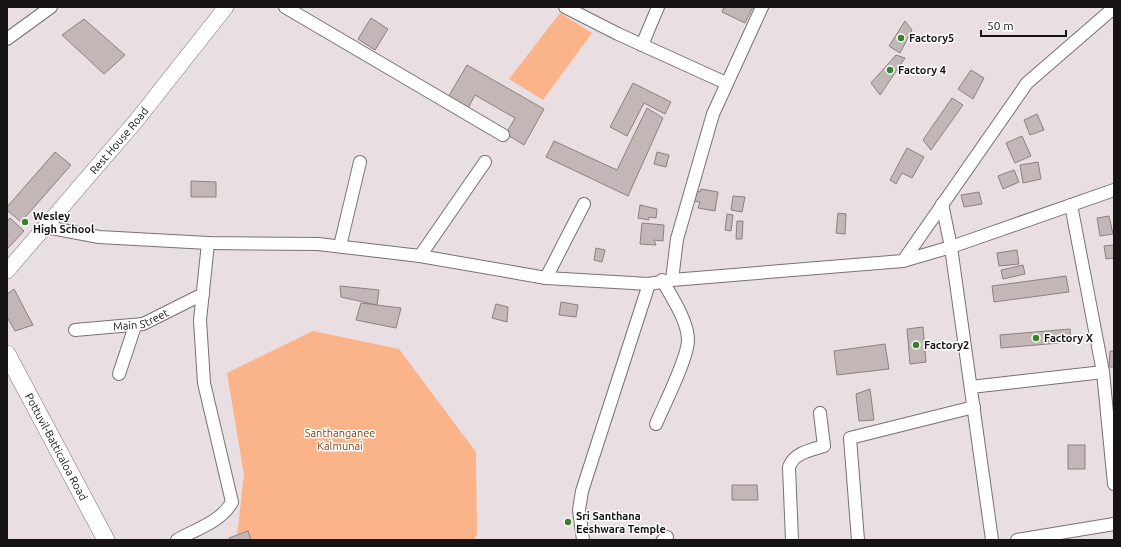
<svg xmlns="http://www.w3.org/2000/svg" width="1121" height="547" font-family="Ubuntu,sans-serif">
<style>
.green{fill:#fbb389}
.building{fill:#c2b7b6;stroke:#8c8180}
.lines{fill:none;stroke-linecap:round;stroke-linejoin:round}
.minor-casing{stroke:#7a7074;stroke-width:14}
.major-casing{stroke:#7a7074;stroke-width:16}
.highway-casing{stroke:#7a7074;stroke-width:18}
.minor{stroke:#fff;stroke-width:12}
.major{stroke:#fff;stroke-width:15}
.highway{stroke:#fff;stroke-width:17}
.poi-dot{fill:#37822a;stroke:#fff;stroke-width:1.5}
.labels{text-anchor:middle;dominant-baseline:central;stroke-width:3;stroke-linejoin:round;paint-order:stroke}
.poi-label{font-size:11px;font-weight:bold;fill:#171315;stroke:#fff;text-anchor:start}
.street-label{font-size:11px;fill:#171315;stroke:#fff}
.park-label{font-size:11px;fill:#834110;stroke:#fff}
</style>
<rect width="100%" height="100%" fill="#e9dee2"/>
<g class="green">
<path d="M560,13L592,33L543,100L509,79Z"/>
<path d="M313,331L399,349L476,452L477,534L474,540H239L237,536L244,475L227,373Z"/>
</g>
<g class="building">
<path d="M724,7H753L745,23L722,12Z"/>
<path d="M371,18L388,29L375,50L358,39Z"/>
<path d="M84,19L125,55L104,74L62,35Z"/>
<path d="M905,21L912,30L900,53L889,46Z"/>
<path d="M896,55L905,58L880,95L871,83Z"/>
<path d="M467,65L544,109L524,145L506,134L515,118L475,95L467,110L447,99Z"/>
<path d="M971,70L984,78L973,99L958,89Z"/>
<path d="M633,83L671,102L665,114L644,103L627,136L610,127Z"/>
<path d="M952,98L963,105L931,150L923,140Z"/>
<path d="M647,108L663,118L628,196L546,157L554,141L617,170Z"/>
<path d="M1037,114L1044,130L1030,135L1024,120Z"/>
<path d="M1022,136L1031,156L1015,163L1006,143Z"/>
<path d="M907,148L924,157L912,178L902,173L896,184L890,180Z"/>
<path d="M55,152L71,165L21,222L7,210V207Z"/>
<path d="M657,152L669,155L666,167L654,164Z"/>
<path d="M1038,162L1041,179L1023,183L1020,165Z"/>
<path d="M1014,170L1019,182L1003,189L998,176Z"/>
<path d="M191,181L216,182V197H191Z"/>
<path d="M701,189L718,192L715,211L698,208L700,202L692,201L694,190L700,192Z"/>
<path d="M979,192L982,204L964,207L961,195Z"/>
<path d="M733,196L745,197L742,212L731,210Z"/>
<path d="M640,205L657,209L656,218L649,217V220L638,218Z"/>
<path d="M838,213L846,214L845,234L836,233Z"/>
<path d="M727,214L733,215L731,231L725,230Z"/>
<path d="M1109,216L1113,234L1100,236L1097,218Z"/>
<path d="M10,218L24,231L7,249V222Z"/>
<path d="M737,221H743L742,239H736Z"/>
<path d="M642,223L664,225L663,241L654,240L656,245L640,244Z"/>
<path d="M1114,245V258L1106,259L1104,246Z"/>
<path d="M596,248L605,250L602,262L594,260Z"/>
<path d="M1017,250L1019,264L999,266L997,253Z"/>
<path d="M1023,265L1025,274L1003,279L1001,270Z"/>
<path d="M1066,276L1069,292L994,302L992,286Z"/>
<path d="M340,286L379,290L377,305L341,297Z"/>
<path d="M14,289L33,325L15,331L7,317V294Z"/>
<path d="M561,302L578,305L576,317L559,315Z"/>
<path d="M361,303L401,308L396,328L356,320Z"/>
<path d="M496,304L508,307L507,322L492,318Z"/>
<path d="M923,327L926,362L910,364L907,329Z"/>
<path d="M1070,329L1071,342L1001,348L1000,335Z"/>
<path d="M885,344L889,369L837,375L834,351Z"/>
<path d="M1110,351H1114V367H1109Z"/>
<path d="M870,389L874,420L859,421L856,394Z"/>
<rect x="1068" y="445" width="17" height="24"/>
<path d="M732,485H757L758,500H732Z"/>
<path d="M248,531L251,540H230L229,538Z"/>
</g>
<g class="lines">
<defs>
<g id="minor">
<path d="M285,7L503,135"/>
<path d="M565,7L618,34L726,83"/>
<path d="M7,39L51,7"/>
<path d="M642,45L658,7"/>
<path d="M1071,205L1103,372L1114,484"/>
<path d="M46,227L99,237L208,243L318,244L420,256L546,278L649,284L672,280L677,239L713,114L762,7"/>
<path d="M340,246L360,162"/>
<path d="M420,256L485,162"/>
<path d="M903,261L951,247L942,204"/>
<path d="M546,278L584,204"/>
<path d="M672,280L903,261L1027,83L1109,12L1114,10"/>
<path id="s1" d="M75,330L143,324L203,294"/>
<path d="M119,374L135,326"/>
<path d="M971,387L1103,372"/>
<path d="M656,424C664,405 688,358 688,340C688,321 671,296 662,280"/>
<path d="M177,540C196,529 221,522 232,502L204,383L200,320L208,243"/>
<path d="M583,540L579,510L582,491L649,284"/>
<path d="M663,540L667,537"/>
<path d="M792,540L789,467C794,453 810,450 824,446L820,413"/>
<path d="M858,540L850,438L974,407"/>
<path d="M992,540L951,247L1114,190"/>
<path d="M1017,540L1114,524"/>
</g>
<g id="major">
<path id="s2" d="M7,271L136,121L226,7"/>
</g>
<g id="highway">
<path id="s3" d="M7,354L106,540"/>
</g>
</defs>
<use href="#minor" class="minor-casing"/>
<use href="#major" class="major-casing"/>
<use href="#highway" class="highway-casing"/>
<use href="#minor" class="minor"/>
<use href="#major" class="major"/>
<use href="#highway" class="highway"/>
</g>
<g class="poi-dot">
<circle cx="901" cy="38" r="4"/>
<circle cx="890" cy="70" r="4"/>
<circle cx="25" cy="222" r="4"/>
<circle cx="1036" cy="338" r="4"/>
<circle cx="916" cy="345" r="4"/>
<circle cx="568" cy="522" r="4"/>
</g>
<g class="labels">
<g class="poi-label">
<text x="909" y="38">Factory5</text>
<text x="898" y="70">Factory 4</text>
<text x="33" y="216">Wesley<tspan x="33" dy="13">High School</tspan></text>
<text x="1044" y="338">Factory X</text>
<text x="924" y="345">Factory2</text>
<text x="576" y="516">Sri Santhana<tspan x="576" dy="13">Eeshwara Temple</tspan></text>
</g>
<g class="street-label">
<text stroke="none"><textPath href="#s2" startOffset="172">Rest House Road</textPath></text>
<text stroke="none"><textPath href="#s1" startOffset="67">Main Street</textPath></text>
<text stroke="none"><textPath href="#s3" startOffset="105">Pottuvil-Batticaloa Road</textPath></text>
</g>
<g class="park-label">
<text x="340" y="433">Santhanganee<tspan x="340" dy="13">Kalmunai</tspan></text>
</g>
</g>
<rect width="1121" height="547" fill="none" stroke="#171315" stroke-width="16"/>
<path d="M981 30v6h85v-6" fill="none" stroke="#171315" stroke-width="2"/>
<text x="987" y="30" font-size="12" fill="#171315" stroke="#ffffff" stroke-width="3" paint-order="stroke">50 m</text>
</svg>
